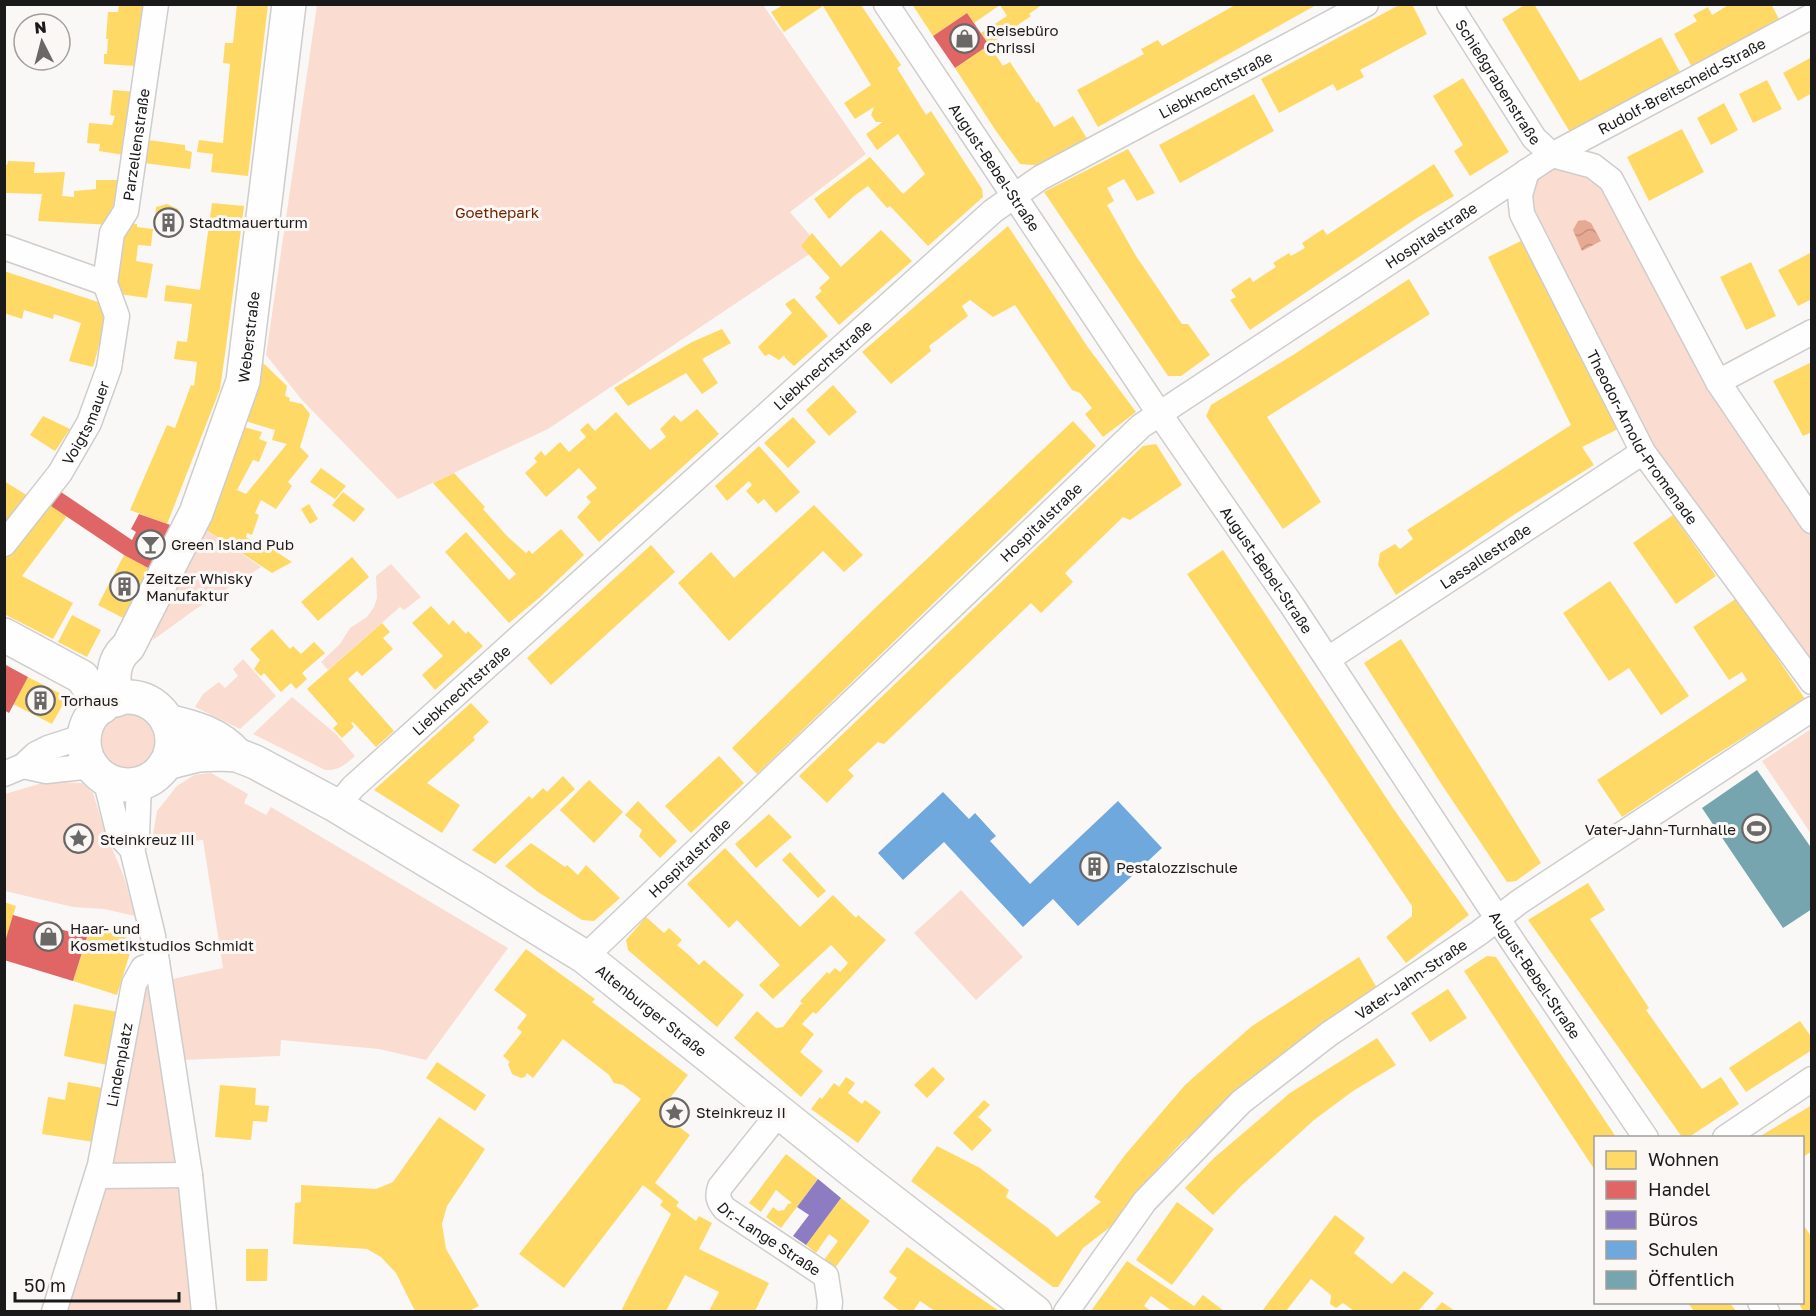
<svg xmlns="http://www.w3.org/2000/svg" width="1816" height="1316" font-family="'Golos Text',sans-serif">
<style>
.green{fill:#fadcd1}
.water{fill:url(#water-waves)}
.homes{fill:#ffd966}
.shops{fill:#e06666}
.offices{fill:#8e7cc3}
.schools{fill:#6fa8dc}
.public{fill:#76a5af}
.lines{fill:none;stroke-linecap:round;stroke-linejoin:round}
.minor-casing{stroke:#cfcdcc;stroke-width:27}
.primary-casing{stroke:#cfcdcc;stroke-width:36}
.minor{stroke:#fefefe;stroke-width:24}
.primary{stroke:#fefefe;stroke-width:33}
.labels{text-anchor:middle;dominant-baseline:central;stroke-width:6;stroke-linejoin:round;paint-order:stroke}
.poi-label{font-size:15px;fill:#1b1a1a;stroke:#fbf7f5;text-anchor:start}
.street-label{font-size:15px;fill:#1b1a1a;stroke:#fbf7f5}
.park-label{font-size:15px;fill:#702300;stroke:#fbf7f5}
</style>
<defs>
<pattern id="water-waves" width="16" height="10" patternUnits="userSpaceOnUse" patternTransform="scale(1.5)"><rect width="16" height="10" fill="#e6a993"/><path d="M0 5q4-4 8 0t8 0" fill="none" stroke="#c5917e"/></pattern>
</defs>
<rect width="100%" height="100%" fill="#faf8f6"/>
<g class="green">
<path d="M730,4L763,5L866,154L790,212L820,247L548,429L398,499L302,400L266,355L317,5Z"/>
<path d="M1553,160L1591,169L1811,531V671L1645,446L1528,215L1531,175Z"/>
<path d="M205,529L261,567L200,606L153,640L156,620Z"/>
<path d="M391,564L421,597L404,610L400,607L328,670L321,662L340,644L350,628L367,617L374,607L377,598L376,576Z"/>
<path d="M243,659L276,696L240,729L195,707L203,694L219,682L225,688L238,676L233,669Z"/>
<path d="M292,697L337,735L355,756C345,765 338,771 325,770L253,734Z"/>
<circle cx="129" cy="740" r="30"/>
<path d="M1811,729V834L1762,761Z"/>
<path d="M211,773L248,794L244,803L266,815L271,807L508,948L426,1060L379,1049L281,1040L280,1056L183,1060L168,980L223,968L203,840L151,846L157,811L177,786L194,775Z"/>
<path d="M49,781L82,783L93,793L104,829L124,877L135,916L104,909L73,907L5,891V794Z"/>
<path d="M961,890L1023,957L976,1000L914,933Z"/>
<path d="M149,977L177,1168H105Z"/>
<path d="M97,1182H180L192,1311L66,1312Z"/>
</g>
<path class="water" d="M1585,220L1591,223L1601,241L1582,251L1573,230L1578,221Z"/>
<g class="homes">
<path d="M119,4H145L136,66L104,64V54H107L108,39H106L108,12H118Z"/>
<path d="M237,4H268L248,176L211,172L213,154L197,152L199,140L223,143L230,64L223,63L225,43H233Z"/>
<path d="M912,4H975L976,6L979,5L1043,4L1029,14L1031,16L989,45L1003,66L1010,62L1037,103L1038,101L1054,127L1073,116L1088,140L1044,166L1020,164L996,131L955,68L989,45L981,33L1007,16L1000,5L974,23L967,13L933,36Z"/>
<path d="M1237,4H1318L1098,127L1077,90L1144,54L1141,49L1158,40L1162,46Z"/>
<path d="M1401,4H1412L1427,34L1360,70L1364,77L1337,91L1333,84L1279,113L1261,79Z"/>
<path d="M1526,4H1534L1580,81L1661,37L1681,74L1571,134L1502,19Z"/>
<path d="M1730,4H1771L1779,19L1692,67L1674,34L1697,21L1693,15L1708,7L1712,15Z"/>
<path d="M783,5H861L901,65L897,68L926,115L931,111L982,189L983,197L928,246L890,206L887,208L868,186L854,196L829,219L814,199L870,157L903,194L925,174L898,134L877,150L866,134L883,122H876L871,115L874,107L855,119L844,103L871,85L823,6L784,32L771,12Z"/>
<path d="M1810,58L1812,93L1798,101L1783,73Z"/>
<path d="M1463,78L1509,152L1470,176L1454,151L1463,145L1433,96Z"/>
<path d="M1767,80L1782,109L1753,123L1739,94Z"/>
<path d="M113,90L136,92L124,155L99,151L100,144L87,143L89,123L112,125L115,116L110,115Z"/>
<path d="M1254,94L1274,131L1180,183L1159,145Z"/>
<path d="M1724,103L1738,130L1711,145L1697,118Z"/>
<path d="M1682,129L1704,172L1649,201L1627,157Z"/>
<path d="M148,140L185,145V150L192,152L190,169L144,163Z"/>
<path d="M1128,149L1155,193L1137,201L1124,179L1107,188L1114,201L1107,205L1136,256L1182,324H1188L1210,355L1181,376H1168L1044,192Z"/>
<path d="M8,161L35,162L34,173L65,172L62,196L74,197V191L96,189V180H123L111,225L38,221L42,194L4,193V165H7Z"/>
<path d="M1434,164L1454,196L1417,218L1250,330L1230,300L1236,297L1231,290L1250,277L1253,282L1276,267L1273,263L1289,253L1291,256L1305,248L1302,243L1323,229L1327,235Z"/>
<path d="M212,203L244,206L226,347L220,389L167,524L130,510L167,425L175,428L191,385L194,386L197,362L174,359L177,341L187,342L192,304L164,301L166,285L200,290Z"/>
<path d="M167,204L178,209L182,219L177,231L165,236L154,229L156,207Z"/>
<path d="M123,222L137,224V227L153,229L151,246L138,245L136,261L153,264L147,298L119,294L114,287Z"/>
<path d="M1008,226L1087,346L1136,412L1103,437L1085,414L1092,408L1080,393L1072,390L1015,305L993,317L970,300L962,306L968,316L929,346L931,351L891,384L862,352Z"/>
<path d="M881,230L912,261L839,325L815,297L822,291L819,288L830,278L801,246L812,233L841,267Z"/>
<path d="M1527,238L1620,428L1582,447L1594,465L1515,514L1396,595L1378,565L1380,553L1395,544L1400,549L1413,539L1407,530L1571,425L1488,257Z"/>
<path d="M1812,252V299L1798,306L1778,270Z"/>
<path d="M1751,262L1776,316L1746,330L1720,277Z"/>
<path d="M4,271L104,304L108,314L93,367L69,361L81,323L54,314L53,319L24,310L22,319L4,313Z"/>
<path d="M1409,279L1430,314L1267,417L1321,502L1283,529L1206,416L1211,405L1293,355Z"/>
<path d="M794,298L828,336L794,366L785,358L784,355L779,360L769,354L765,356L758,347L792,313L785,304Z"/>
<path d="M722,329L731,343L702,359L718,383L702,394L686,373L628,406L614,388L692,342Z"/>
<path d="M259,359L287,386L285,396L290,398L289,401L302,404L310,414L300,447L309,456L288,482L292,486L276,509L261,500L255,513L259,515L252,535L247,533L246,537L271,552L272,549L292,562L272,573L205,529L244,427L262,432L259,439L267,442L259,462L253,460L237,490L246,494L287,444L272,440L275,430L245,421Z"/>
<path d="M1812,362V432L1803,436L1773,381Z"/>
<path d="M833,385L857,412L829,436L806,410Z"/>
<path d="M697,409L719,434L599,542L577,517L591,502L586,497L597,488L579,468L546,497L525,473L537,462L534,458L541,451L545,456L560,442L569,452L586,437L580,430L588,423L595,431L616,412L650,450L666,437L660,429L674,415L681,422Z"/>
<path d="M43,416L70,429L55,451L30,435Z"/>
<path d="M793,417L816,442L788,468L764,443Z"/>
<path d="M1073,421L1096,446L757,774L732,748L874,609Z"/>
<path d="M1156,444L1182,485L1130,520L1123,517L1065,573L1073,582L1041,613L1031,603L884,744L878,742L848,770L854,776L827,803L799,776L1143,446Z"/>
<path d="M759,446L800,492L776,513L764,499L758,504L746,491L752,485L749,481L727,501L715,486Z"/>
<path d="M321,468L346,486L335,499L310,482Z"/>
<path d="M454,473L485,507L483,509L507,536L526,553L529,550L532,554L561,529L584,555L539,598L509,623L445,552L466,532L509,580L516,574L433,483Z"/>
<path d="M4,481L28,496L10,522L4,519Z"/>
<path d="M343,492L365,509L354,522L332,505Z"/>
<path d="M47,503L67,516L22,576L73,603L53,639L4,614V560Z"/>
<path d="M309,504L318,519L310,524L301,509Z"/>
<path d="M814,505L863,555L844,572L823,551L729,641L678,583L711,552L734,578Z"/>
<path d="M1673,515L1716,576L1676,604L1633,543Z"/>
<path d="M651,545L675,572L551,685L527,658Z"/>
<path d="M1223,550L1395,811L1469,915L1406,963L1386,937L1412,916V906L1187,574Z"/>
<path d="M124,555L152,570L125,619L98,605Z"/>
<path d="M352,557L369,577L318,621L301,602Z"/>
<path d="M1610,581L1689,696L1661,715L1629,668L1609,681L1563,613Z"/>
<path d="M1737,598L1805,699L1709,759L1622,817L1597,780L1747,680L1742,672L1729,680L1693,627Z"/>
<path d="M431,606L449,625L453,620L466,634L468,631L483,646L435,690L422,675L443,656L412,623Z"/>
<path d="M72,615L101,630L87,657L58,642Z"/>
<path d="M382,623L390,632L383,638L393,649L362,676L357,671L348,679L394,731L376,747L353,722L351,723L354,727L342,738L333,728L338,724L307,689Z"/>
<path d="M272,629L290,649L293,646L301,654L314,642L325,653L302,673L307,679L296,689L291,683L281,692L264,673L261,676L254,669L260,660L250,649Z"/>
<path d="M1401,639L1541,863L1516,881L1507,882L1440,782L1364,663Z"/>
<path d="M28,677L67,697L52,724L13,704Z"/>
<path d="M471,703L489,722L473,737L475,740L427,783L460,805L442,833L374,790Z"/>
<path d="M719,756L744,783L691,833L665,806Z"/>
<path d="M563,776L575,789L495,864L472,850L529,796L532,799L543,788L547,792Z"/>
<path d="M589,780L623,812L594,843L560,810Z"/>
<path d="M638,801L677,841L660,858L639,836L642,830L625,815Z"/>
<path d="M769,814L792,837L756,868L735,844Z"/>
<path d="M531,843L565,867L567,865L578,875L586,865L620,898L594,921L582,920L538,892L505,866Z"/>
<path d="M725,848L800,927L833,895L856,918L858,915L886,940L816,1014L813,1012L802,1024L814,1034L800,1052L823,1071L801,1097L734,1038L757,1011L776,1028L783,1027L800,1005L803,1004L800,1001L827,972L829,974L835,968L840,972L848,963L831,945L773,999L759,985L780,965L737,920L729,928L687,884Z"/>
<path d="M790,852L826,891L818,898L782,860Z"/>
<path d="M1588,883L1605,910L1590,919L1649,1008L1646,1010L1702,1089L1721,1077L1739,1104L1689,1137H1682L1528,920Z"/>
<path d="M4,902L16,906L5,943H4Z"/>
<path d="M646,917L664,933L669,928L682,940L677,945L689,955L699,965L704,960L744,995L717,1027L628,950L626,940Z"/>
<path d="M91,926L134,940L117,995L73,981Z"/>
<path d="M526,949L595,999L592,1002L688,1075L659,1112L690,1135L655,1183L679,1202L676,1206L696,1221L699,1216L712,1223L699,1249L769,1283L755,1311H709L719,1292L685,1275L666,1311H621L671,1214L660,1205L663,1201L643,1185L564,1288L519,1254L641,1099L623,1085L614,1083L609,1075L563,1039L533,1078L527,1073L525,1077L521,1078L512,1074L508,1064L510,1062L503,1056L522,1032L517,1028L527,1015L494,990Z"/>
<path d="M1487,956L1496,957L1616,1137L1596,1138V1172L1464,971Z"/>
<path d="M1359,957L1377,988L1182,1142L1152,1175L1122,1218L1083,1248L1058,1287H1053L911,1181L937,1146L980,1168L1009,1190L1006,1197L1048,1228L1057,1237L1101,1202L1094,1197L1125,1155L1185,1085L1252,1026Z"/>
<path d="M1448,989L1467,1018L1430,1042L1411,1013Z"/>
<path d="M74,1004L118,1012L107,1065L64,1056Z"/>
<path d="M1800,1021L1812,1038V1050L1746,1092L1729,1068Z"/>
<path d="M1377,1038L1396,1065L1353,1091L1314,1120L1242,1185L1213,1215L1185,1188L1214,1158L1290,1093Z"/>
<path d="M437,1062L486,1095L475,1111L426,1078Z"/>
<path d="M933,1067L945,1079L927,1098L914,1085Z"/>
<path d="M846,1077L855,1083L848,1093L862,1104L865,1100L881,1112L858,1143L811,1109L820,1097L822,1099L834,1083L839,1087Z"/>
<path d="M68,1082L103,1088L94,1142L42,1134L48,1097L65,1100Z"/>
<path d="M220,1085L256,1088L255,1105L269,1106L267,1122L253,1121L251,1140L215,1137Z"/>
<path d="M984,1100L990,1105L978,1117L992,1130L972,1151L953,1133Z"/>
<path d="M1812,1105V1151L1803,1157V1137H1759Z"/>
<path d="M439,1117L485,1149L447,1206L442,1224L446,1249L479,1306L469,1311H415L396,1273L381,1257L367,1249L293,1244L295,1203L301,1202V1185L376,1189L393,1182Z"/>
<path d="M786,1154L818,1179L781,1228L766,1217L773,1207L778,1211L784,1210L788,1204L792,1203L776,1190L761,1212L749,1203Z"/>
<path d="M841,1198L870,1221L835,1268L824,1260L838,1241L829,1234L816,1253L806,1245Z"/>
<path d="M1177,1202L1214,1229L1172,1285L1136,1260Z"/>
<path d="M1335,1215L1365,1238L1354,1253L1392,1284L1404,1271L1434,1293L1418,1311H1354L1343,1303L1336,1308L1330,1304L1331,1295L1311,1279L1286,1311H1262Z"/>
<path d="M1803,1224L1812,1238V1311H1803L1798,1302H1803Z"/>
<path d="M907,1247L964,1287L999,1311H935L920,1301L913,1311H900L883,1298L897,1278L889,1272Z"/>
<path d="M246,1249H268L267,1281H246Z"/>
<path d="M1127,1261L1194,1306L1203,1295L1224,1311H1172L1151,1296L1144,1306L1151,1311H1091Z"/>
<path d="M1442,1302L1455,1311H1434Z"/>
<path d="M1687,1302H1729L1736,1311H1694Z"/>
</g>
<g class="shops">
<path d="M967,13L989,45L955,68L933,36Z"/>
<path d="M61,492L132,540L136,532L131,529L139,514L176,527L152,570L124,555L51,506Z"/>
<path d="M4,664L28,677L9,713L4,710Z"/>
<path d="M13,915L87,937L73,981L4,960V945Z"/>
</g>
<path class="offices" d="M818,1179L841,1198L806,1245L793,1236L809,1215L797,1207Z"/>
<path class="schools" d="M943,792L969,819L975,813L996,836L990,841L1030,884L1118,801L1162,848L1078,926L1053,899L1023,927L944,842L903,880L878,853Z"/>
<path class="public" d="M1757,770L1812,849V909L1783,928L1702,808Z"/>
<g class="lines">
<defs>
<g id="minor">
<path id="s1" d="M886,4L1159,413L1293,607L1515,945L1646,1138"/>
<path id="s2" d="M1449,4L1534,138L1552,155L1593,166L1611,180L1718,382L1812,521"/>
<path id="s3" d="M1527,171L1520,195L1522,214L1643,452L1812,682"/>
<path d="M4,247L105,283"/>
<path d="M1718,382L1812,332"/>
<path id="s4" d="M4,544L60,473L89,423L109,368L117,316L105,283L112,233L126,211L156,4"/>
<path id="s5" d="M1328,659L1643,452"/>
<path d="M23,766L46,771L92,766"/>
<path d="M4,774L23,766L36,754L48,748L85,736"/>
<path d="M105,778L119,835L132,849L153,936L190,1175L204,1312"/>
<path id="s6" d="M337,806L353,787L993,211L1040,178L1366,4"/>
<path d="M132,849L137,835L139,783"/>
<path id="s7" d="M585,957L1141,426L1552,155L1812,16"/>
<path id="s8" d="M779,1113L720,1187C717,1196 718,1201 725,1209L826,1276L830,1302L829,1312"/>
<path d="M1725,1138L1812,1079"/>
<path d="M97,1176L190,1175"/>
<path d="M1760,1302L1767,1312"/>
<path id="s9" d="M54,1312L100,1165L134,984L143,968L157,963"/>
<path id="s10" d="M1066,1312L1145,1201L1241,1102L1329,1034L1479,933L1519,902L1812,709"/>
</g>
<g id="primary">
<path d="M4,635L82,677L102,707"/>
<circle cx="128" cy="741" r="44"/>
<path id="s11" d="M116,700C113,679 111,661 128,647L196,513L243,381L289,4"/>
<path d="M167,721C194,727 219,734 237,755"/>
<path id="s12" d="M166,763L198,755L221,754L237,755L255,762L337,806L473,888L585,957L854,1172L1035,1312"/>
</g>
</defs>
<use href="#minor" class="minor-casing"/>
<use href="#primary" class="primary-casing"/>
<use href="#minor" class="minor"/>
<use href="#primary" class="primary"/>
</g>
<defs>
<symbol id="shop-ring" viewBox="-11 -11 22 22"><circle r="9.5" fill="#fbf7f5" stroke="#696867" stroke-width="1.5"/><path d="M-5-2.5h2.3a2.7 3.5 0 0 1 5.4 0H5L5.5 6h-11ZM-1.5-2.5h3a1.5 2.3 0 0 0-3 0Z" fill="#696867"/></symbol>
<symbol id="building-ring" viewBox="-11 -11 22 22"><circle r="9.5" fill="#fbf7f5" stroke="#696867" stroke-width="1.5"/><path d="M-4-6H4V6H1V3H-1V6H-4ZM-2.5-4.3h1.7v1.8h-1.7ZM.8-4.3h1.7v1.8H.8ZM-2.5-1h1.7V.8h-1.7ZM.8-1h1.7V.8H.8Z" fill="#696867"/></symbol>
<symbol id="bar-ring" viewBox="-11 -11 22 22"><circle r="9.5" fill="#fbf7f5" stroke="#696867" stroke-width="1.5"/><path d="M-6-5H6L.8 .8V4.5H3.5V6h-7V4.5H-.8V.8Z" fill="#696867"/></symbol>
<symbol id="stadium-ring" viewBox="-11 -11 22 22"><circle r="9.5" fill="#fbf7f5" stroke="#696867" stroke-width="1.5"/><path d="M0-5a6.5 5 0 1 0 0 10a6.5 5 0 1 0 0-10ZM-3.5-1.8h7v3.6h-7Z" fill="#696867"/></symbol>
<symbol id="sight-ring" viewBox="-11 -11 22 22"><circle r="9.5" fill="#fbf7f5" stroke="#696867" stroke-width="1.5"/><path d="M0-6L1.8-2.2L6-1.7L2.9 1.2L3.7 5.4L0 3.3L-3.7 5.4L-2.9 1.2L-6-1.7L-1.8-2.2Z" fill="#696867"/></symbol>
</defs>
<g fill-rule="evenodd">
<use href="#shop-ring" x="948" y="22" width="33" height="33"/>
<use href="#building-ring" x="152" y="206" width="33" height="33"/>
<use href="#bar-ring" x="134" y="528" width="33" height="33"/>
<use href="#building-ring" x="108" y="570" width="33" height="33"/>
<use href="#building-ring" x="24" y="684" width="33" height="33"/>
<use href="#stadium-ring" x="1740" y="812" width="33" height="33"/>
<use href="#sight-ring" x="62" y="822" width="33" height="33"/>
<use href="#building-ring" x="1078" y="850" width="33" height="33"/>
<use href="#shop-ring" x="32" y="920" width="33" height="33"/>
<use href="#sight-ring" x="658" y="1096" width="33" height="33"/>
</g>
<g class="labels">
<g class="poi-label">
<text x="986" y="30">Reisebüro<tspan x="986" dy="17">Chrissi</tspan></text>
<text x="189" y="222">Stadtmauerturm</text>
<text x="171" y="544">Green Island Pub</text>
<text x="146" y="578">Zeitzer Whisky<tspan x="146" dy="17">Manufaktur</tspan></text>
<text x="61" y="700">Torhaus</text>
<text x="1736" y="829" text-anchor="end">Vater-Jahn-Turnhalle</text>
<text x="100" y="839">Steinkreuz III</text>
<text x="1116" y="867">Pestalozzischule</text>
<text x="70" y="928">Haar- und<tspan x="70" dy="17">Kosmetikstudios Schmidt</tspan></text>
<text x="696" y="1112">Steinkreuz II</text>
</g>
<g class="street-label">
<text stroke="none"><textPath href="#s2" startOffset="92">Schießgrabenstraße</textPath></text>
<text stroke="none"><textPath href="#s6" startOffset="1142">Liebknechtstraße</textPath></text>
<text stroke="none"><textPath href="#s7" startOffset="1408">Rudolf-Breitscheid-Straße</textPath></text>
<text stroke="none"><textPath href="#s4" startOffset="438">Parzellenstraße</textPath></text>
<text stroke="none"><textPath href="#s1" startOffset="196">August-Bebel-Straße</textPath></text>
<text stroke="none"><textPath href="#s7" startOffset="1116">Hospitalstraße</textPath></text>
<text stroke="none"><textPath href="#s11" startOffset="392">Weberstraße</textPath></text>
<text stroke="none"><textPath href="#s6" startOffset="656">Liebknechtstraße</textPath></text>
<text stroke="none"><textPath href="#s4" startOffset="147">Voigtsmauer</textPath></text>
<text stroke="none"><textPath href="#s3" startOffset="298">Theodor-Arnold-Promenade</textPath></text>
<text stroke="none"><textPath href="#s7" startOffset="630">Hospitalstraße</textPath></text>
<text stroke="none"><textPath href="#s5" startOffset="188">Lassallestraße</textPath></text>
<text stroke="none"><textPath href="#s1" startOffset="682">August-Bebel-Straße</textPath></text>
<text stroke="none"><textPath href="#s6" startOffset="170">Liebknechtstraße</textPath></text>
<text stroke="none"><textPath href="#s7" startOffset="144">Hospitalstraße</textPath></text>
<text stroke="none"><textPath href="#s1" startOffset="1168">August-Bebel-Straße</textPath></text>
<text stroke="none"><textPath href="#s10" startOffset="484">Vater-Jahn-Straße</textPath></text>
<text stroke="none"><textPath href="#s12" startOffset="560">Altenburger Straße</textPath></text>
<text stroke="none"><textPath href="#s9" startOffset="256">Lindenplatz</textPath></text>
<text stroke="none"><textPath href="#s8" startOffset="172">Dr.-Lange Straße</textPath></text>
</g>
<g class="park-label">
<text x="497" y="212">Goethepark</text>
</g>
</g>
<rect width="1816" height="1316" fill="none" stroke="#1b1a1a" stroke-width="12"/>
<rect x="1594" y="1136" width="210" height="168" fill="#fbf7f5" stroke="#a19f9d" stroke-width="1.5"/>
<rect x="1606" y="1151" width="30" height="18" fill="#ffd966" stroke="#a19f9d" stroke-width="1.5"/>
<text x="1648" y="1166" font-size="18" fill="#1b1a1a">Wohnen</text>
<rect x="1606" y="1181" width="30" height="18" fill="#e06666" stroke="#a19f9d" stroke-width="1.5"/>
<text x="1648" y="1196" font-size="18" fill="#1b1a1a">Handel</text>
<rect x="1606" y="1211" width="30" height="18" fill="#8e7cc3" stroke="#a19f9d" stroke-width="1.5"/>
<text x="1648" y="1226" font-size="18" fill="#1b1a1a">Büros</text>
<rect x="1606" y="1241" width="30" height="18" fill="#6fa8dc" stroke="#a19f9d" stroke-width="1.5"/>
<text x="1648" y="1256" font-size="18" fill="#1b1a1a">Schulen</text>
<rect x="1606" y="1271" width="30" height="18" fill="#76a5af" stroke="#a19f9d" stroke-width="1.5"/>
<text x="1648" y="1286" font-size="18" fill="#1b1a1a">Öffentlich</text>
<g transform="translate(42 42) rotate(354)"><circle r="28" fill="#fbf7f5" stroke="#a19f9d" stroke-width="1.5"/>
<path d="M0-4.5L10 22L0 15L-10 22Z" fill="#696867"/>
<text y="-9" font-size="16" font-weight="bold" text-anchor="middle" fill="#1b1a1a">N</text>
</g>
<path d="M15 1292v9h164v-9" fill="none" stroke="#1b1a1a" stroke-width="3"/>
<text x="24" y="1292" font-size="18" fill="#1b1a1a" stroke="#fbf7f5" stroke-width="4.5" paint-order="stroke">50 m</text>
</svg>
